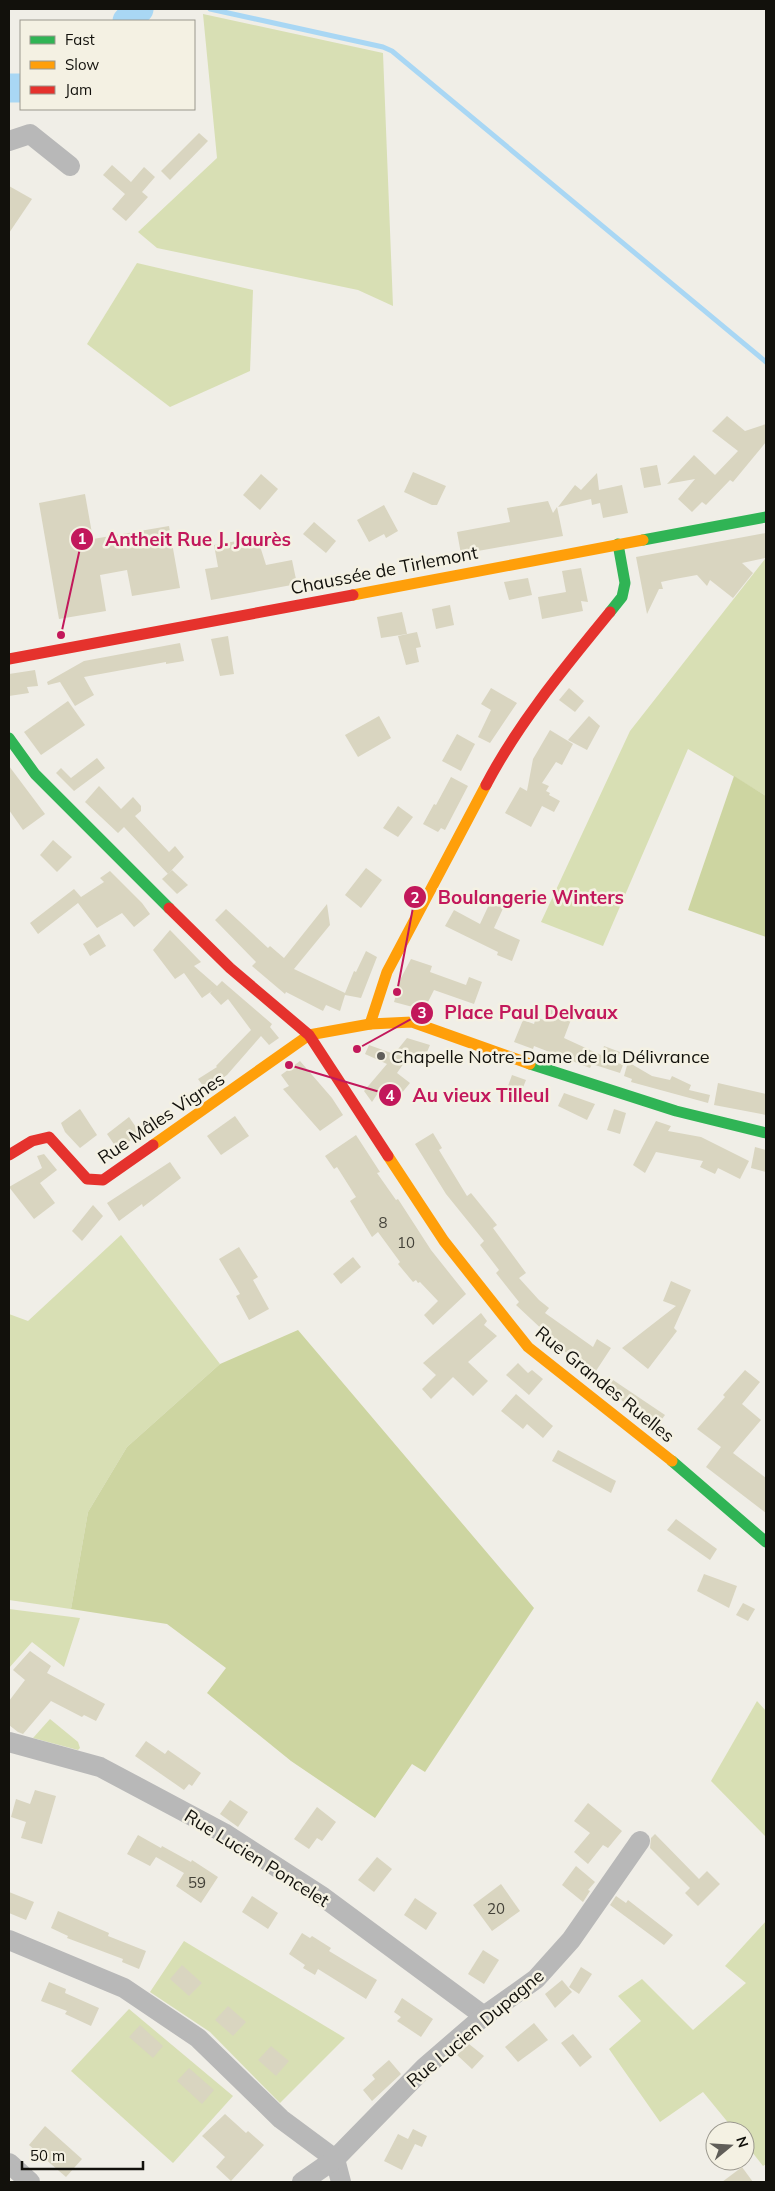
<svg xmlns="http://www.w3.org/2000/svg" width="775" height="2191" font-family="Mulish,sans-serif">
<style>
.green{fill:#d8dfb4}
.forest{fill:#cdd5a1}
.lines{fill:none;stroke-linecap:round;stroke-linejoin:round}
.stream{stroke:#a9d7f4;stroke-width:5}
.river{stroke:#a9d7f4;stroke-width:29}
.building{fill:#d9d5c0}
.street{stroke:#b8b8b8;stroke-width:20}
.fast{stroke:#30b455;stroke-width:11}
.slow{stroke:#ff9f0a;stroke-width:11}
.jam{stroke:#e5322d;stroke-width:11}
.poi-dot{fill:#605e59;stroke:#f4f1e3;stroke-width:2}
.labels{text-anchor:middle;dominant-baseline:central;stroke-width:5;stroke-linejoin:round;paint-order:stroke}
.number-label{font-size:15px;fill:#444239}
.street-label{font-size:18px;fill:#12110c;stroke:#f4f1e3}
.poi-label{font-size:18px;fill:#12110c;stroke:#f4f1e3;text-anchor:start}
.leader{fill:none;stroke:#c2185b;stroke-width:2}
.callout-dot{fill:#c2185b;stroke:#f4f1e3;stroke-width:2}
.mark-label{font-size:15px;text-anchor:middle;font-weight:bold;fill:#fff}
.callout-label{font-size:19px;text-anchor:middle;font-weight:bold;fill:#c2185b;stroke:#f4f1e3;stroke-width:5;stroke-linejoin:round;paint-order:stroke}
</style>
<rect width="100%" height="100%" fill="#f0eee7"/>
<g class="green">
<path d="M203,14L383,53L393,306L358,290L157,248L138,232L217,158Z"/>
<path d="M137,263L253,290L250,371L170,407L87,344Z"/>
<path d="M765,559L766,796L688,749L603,946L541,922L630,731Z"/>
<path d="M121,1235L220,1364L127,1447L88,1512L71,1609L9,1600V1314L28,1321Z"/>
<path d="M9,1609L80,1618L64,1667L32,1642L9,1668Z"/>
<path d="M757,1701L766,1711V1837L711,1781Z"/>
<path d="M50,1719L78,1742L80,1748L78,1750L33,1738Z"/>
<path d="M766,1921V2164L763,2166L745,2143V2131H735L703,2092L660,2122L609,2049L641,2021L618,1996L642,1979L693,2030L746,1983L725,1966Z"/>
<path d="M184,1941L345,2038L280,2103L210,2032L150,1992Z"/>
<path d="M129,2009L233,2096L173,2163L71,2071Z"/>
</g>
<g class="forest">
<path d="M734,776L766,796V937L688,910Z"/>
<path d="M298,1330L534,1608L425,1772L412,1764L375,1818L291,1761L207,1693L226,1668L167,1624L71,1609L88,1512L127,1447L220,1364Z"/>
</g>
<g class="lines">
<g class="stream">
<path d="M210,9L383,47L392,51L766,362"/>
<path d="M136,12L151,9"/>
</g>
<g class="river">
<path d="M127,21L139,9"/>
<path d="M9,88H21"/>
</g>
</g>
<g class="building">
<path d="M199,133L208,141L170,180L161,171Z"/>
<path d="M112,165L131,182L144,167L155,177L142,192L148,197L126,221L112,209L125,194L103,175Z"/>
<path d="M9,186L32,199L9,233Z"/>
<path d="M727,416L745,431L766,424V442L733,482L730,480L706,505L702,502L692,512L678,499L695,479L667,484L694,455L715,475L738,451L712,431Z"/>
<path d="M657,465L661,485L644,488L640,468Z"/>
<path d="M413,472L446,486L437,505H432L404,492Z"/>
<path d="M597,473L599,490L622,485L628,513L603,518L600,503L592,505L591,499L558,507L575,485L581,490Z"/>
<path d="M261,474L278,489L260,510L243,495Z"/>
<path d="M85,494L93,539L169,526L180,588L132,596L127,570L100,575L106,611L59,619L39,503Z"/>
<path d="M548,501L553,513L557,507L563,536L461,554L457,532L510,522L507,508Z"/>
<path d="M384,505L398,531L386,538L384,534L369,542L357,520Z"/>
<path d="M314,522L336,541L326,553L303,534Z"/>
<path d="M766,533L765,558L742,563L753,573L733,598L710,580L707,586L697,575L675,579L661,582L663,589H659L647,614L636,557Z"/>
<path d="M237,541L238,548L260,546L266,565L292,560L297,584L211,600L205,569L218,567L214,545Z"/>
<path d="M581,568L588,602L581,601L583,611L542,619L538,597L566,592L562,571Z"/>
<path d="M528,578L532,595L509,600L504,582Z"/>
<path d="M450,605L454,625L436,629L432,609Z"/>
<path d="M402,612L407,634L381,638L377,617Z"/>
<path d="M417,632L421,647L416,648L419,662L406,665L398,636Z"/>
<path d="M228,636L234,674L220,676L211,639Z"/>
<path d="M180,643L184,661L166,664V662L84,677L94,695L75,706L60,682L48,685L47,682L84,661Z"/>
<path d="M35,670L38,686L27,687L29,693L9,696V674Z"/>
<path d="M491,688L517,703L490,743L478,737L491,710L481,704Z"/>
<path d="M569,688L584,701L575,712L559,700Z"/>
<path d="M68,701L85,725L41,755L24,732Z"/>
<path d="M379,716L391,738L358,757L345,735Z"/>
<path d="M589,716L600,726L587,750L568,740Z"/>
<path d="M550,730L573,744L562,765L556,762L542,783L549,786L546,791L550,793L549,795L560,801L554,812L542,806L531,827L505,813L520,787L527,791L533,759Z"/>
<path d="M457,734L475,744L461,771L442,761Z"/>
<path d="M97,758L105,768L74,791L56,773L61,768L71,778Z"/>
<path d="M9,766L45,814L23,830L9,810Z"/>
<path d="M451,777L468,786L445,830L441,828L438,832L423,824L434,804L436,805Z"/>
<path d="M99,786L121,809L133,797L141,806V811L135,816L169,852L175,846L184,857L168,874L124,827L118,833L85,802Z"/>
<path d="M398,806L413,817L398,837L383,828Z"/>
<path d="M53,840L72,857L57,872L40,855Z"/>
<path d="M366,868L382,880L361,908L345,895Z"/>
<path d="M172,870L188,885L177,894L162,879Z"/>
<path d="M110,871L142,903L150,914L134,927L122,913L97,928L78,903L38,934L30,923L74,889L81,897L104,882L100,878Z"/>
<path d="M493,896L506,902L494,928L520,940L512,961L497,955L498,952L445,926L454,910L480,924Z"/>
<path d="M327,904L330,925L294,969L345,993L354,971L356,972L366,951L377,957L361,998L345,995L340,1011L326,1005L323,1011L286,992L285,994L252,966L256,962L215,920L226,909L268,948L270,946L284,958Z"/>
<path d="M170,930L201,962L194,966L217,986L222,981L272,1024L270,1027L279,1038L269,1045L261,1036L227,1075L206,1090L198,1079L217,1067L216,1066L251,1030L228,999L221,1005L210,993L212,991L202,998L184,973L175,979L153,950Z"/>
<path d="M99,934L106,946L90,956L83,944Z"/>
<path d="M411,959L432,966L430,972L466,985L469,977L482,982L474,1004L434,990L424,1010L394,1002L401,978Z"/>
<path d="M548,1008L572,1017L564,1038L601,1055L604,1046L620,1052L616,1062L623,1065L620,1073L592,1064L590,1068L534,1046L533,1049L514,1042L523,1020L534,1024L536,1017L544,1020Z"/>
<path d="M407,1038L430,1045L424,1059L411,1053L397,1073L410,1083L400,1095L393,1090L386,1099L378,1093L372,1102L364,1091L387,1064L365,1054L369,1045L394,1054Z"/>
<path d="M300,1061L332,1098L343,1115L320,1131L283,1089L289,1086L281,1075Z"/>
<path d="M628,1062L652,1076L670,1080L672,1076L691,1085L689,1090L710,1095L708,1103L631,1082L632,1079L624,1076Z"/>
<path d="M512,1075L526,1080L522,1090L508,1086Z"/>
<path d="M718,1083L766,1094V1115L714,1105Z"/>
<path d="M564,1093L595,1104L587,1120L558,1106Z"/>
<path d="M80,1109L97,1135L80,1148L65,1132L61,1123Z"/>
<path d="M614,1109L626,1113L620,1134L607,1130Z"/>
<path d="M235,1116L249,1136L221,1155L207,1136Z"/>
<path d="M129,1117L140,1133L118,1150L107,1134Z"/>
<path d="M656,1121L671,1126L668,1131L701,1137L749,1161L740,1179L718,1168L715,1174L700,1167L703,1161L656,1152L645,1173L633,1165Z"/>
<path d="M433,1133L442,1148L439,1150L467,1196L471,1193L497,1225L493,1228L526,1273L519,1278L539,1300L549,1308L545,1313L593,1347L597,1339L611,1348L592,1377L573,1362L575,1359L545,1337L547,1334L516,1305L519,1302L496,1273L499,1270L480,1245L484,1241L446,1194L415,1144Z"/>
<path d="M356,1135L380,1172L377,1173L396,1200L398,1199L431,1250L466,1294L433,1325L424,1315L438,1301L420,1282L418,1283L416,1280L413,1282L398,1264L400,1262L378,1232L372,1237L350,1201L356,1197L337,1167L334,1169L325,1156Z"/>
<path d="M755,1147L766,1150V1172L751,1168Z"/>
<path d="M44,1154L57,1170L40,1183L55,1203L34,1219L9,1187L42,1168L37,1156Z"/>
<path d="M170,1162L181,1178L143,1207L142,1204L119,1221L107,1203Z"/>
<path d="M93,1205L103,1216L82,1241L72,1231Z"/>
<path d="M239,1247L258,1277L253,1280L269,1309L249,1320L236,1296L240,1294L219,1259Z"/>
<path d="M353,1257L361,1267L341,1284L333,1274Z"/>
<path d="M671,1281L691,1290L674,1328L677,1331L648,1369L622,1348L676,1306L663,1301Z"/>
<path d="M481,1313L487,1321L484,1325L497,1336L468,1362L488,1381L473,1396L453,1377L431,1399L422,1389L436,1375L423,1363Z"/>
<path d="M518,1363L528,1373L532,1370L543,1379L529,1395L506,1375Z"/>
<path d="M745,1370L760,1382L742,1404L761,1420L733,1453L766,1478V1513L706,1467L721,1447L697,1429L725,1397L723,1395Z"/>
<path d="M613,1380L665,1415L656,1427L607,1389Z"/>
<path d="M516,1394L553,1426L543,1438L527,1424L523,1429L501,1411Z"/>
<path d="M558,1450L616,1481L611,1493L552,1461Z"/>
<path d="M676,1519L717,1549L710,1560L667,1530Z"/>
<path d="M704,1574L737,1586L729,1608L697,1591Z"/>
<path d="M743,1603L755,1609L748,1621L736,1615Z"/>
<path d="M30,1651L51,1666L47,1673L105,1704L96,1721L84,1715L82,1717L51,1701L23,1734L18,1732L9,1725V1701L25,1680L13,1670Z"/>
<path d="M146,1741L165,1754L168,1750L201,1773L192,1786L189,1784L184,1790L135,1756Z"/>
<path d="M35,1790L56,1796L42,1844L21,1838L26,1822L11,1817L16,1799L30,1804Z"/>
<path d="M230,1800L248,1812L238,1827L220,1814Z"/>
<path d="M588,1803L622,1831L608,1848L603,1845L588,1864L574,1852L590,1833L574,1821Z"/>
<path d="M317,1807L336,1822L322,1841L317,1838L309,1849L294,1839Z"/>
<path d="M655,1834L699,1879L707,1871L720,1884L698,1906L685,1893L690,1888L650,1848L651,1838Z"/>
<path d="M138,1835L161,1848L162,1846L191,1862L192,1860L218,1877L201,1903L176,1886L184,1873L156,1857L150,1866L127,1854Z"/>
<path d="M377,1857L392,1869L374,1892L358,1880Z"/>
<path d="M576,1866L595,1882L588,1890L590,1891L583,1902L562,1885Z"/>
<path d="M501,1884L520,1911L492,1931L473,1905Z"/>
<path d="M9,1892L34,1902L26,1920L9,1913Z"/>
<path d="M252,1896L278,1913L268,1929L242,1912Z"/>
<path d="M616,1896L626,1903L628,1900L673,1935L664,1945L610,1905Z"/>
<path d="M415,1898L437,1913L426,1930L404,1915Z"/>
<path d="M58,1911L109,1933L108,1936L146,1951L139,1969L122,1962L123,1959L67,1938L68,1936L51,1928Z"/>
<path d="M302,1933L310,1938L312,1936L331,1948L329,1951L377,1980L366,1999L318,1969L315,1975L303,1968L305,1965L289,1954Z"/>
<path d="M483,1950L499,1960L484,1984L468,1974Z"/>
<path d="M182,1965L202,1983L189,1996L170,1979Z"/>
<path d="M581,1967L592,1974L579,1994L569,1987Z"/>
<path d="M562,1980L572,1992L555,2008L545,1994Z"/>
<path d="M49,1982L66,1989L65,1993L99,2008L91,2026L65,2014L67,2011L41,2001Z"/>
<path d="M402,1998L433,2019L421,2037L397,2021L401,2017L394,2012Z"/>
<path d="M228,2006L246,2022L233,2036L215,2020Z"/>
<path d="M534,2023L548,2040L518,2062L505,2047Z"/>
<path d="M140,2025L163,2046L153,2058L129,2037Z"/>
<path d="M573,2034L592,2057L580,2067L561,2043Z"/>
<path d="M469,2044L484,2056L472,2069L457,2055Z"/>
<path d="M271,2046L289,2061L276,2076L258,2060Z"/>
<path d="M389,2060L401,2074L372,2101L363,2090L375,2079L372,2075Z"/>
<path d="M189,2068L214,2090L202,2104L177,2081Z"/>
<path d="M225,2114L246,2133L248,2131L264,2145L231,2181L216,2167L225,2157L202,2136Z"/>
<path d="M45,2126L82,2159L66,2177L29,2145Z"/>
<path d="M413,2129L427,2136L422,2147L415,2144L402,2170L384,2161L398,2134L408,2139Z"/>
<path d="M742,2167L753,2182H722Z"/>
</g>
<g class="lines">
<g class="street">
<path d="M9,141L30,134L70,166"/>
<path d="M9,1742L100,1767L224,1833L323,1897L484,2016"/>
<path d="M9,1940L124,1988L198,2038L281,2119L335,2159"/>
<path d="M335,2159L341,2182"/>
<path d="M9,2163L30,2182"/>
<path d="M302,2182L335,2159L425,2067L484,2016L536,1979L571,1940L640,1841"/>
</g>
<g class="fast">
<path d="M643,540L766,517"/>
<path d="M610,612L622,597L625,583L618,544"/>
<path d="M9,738L35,774L169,908"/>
<path d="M530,1064L676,1111L766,1133"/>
<path d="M672,1461L766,1542"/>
</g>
<g class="slow">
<path d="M353,595L643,540"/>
<path d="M370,1024L387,972L486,785"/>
<path d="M153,1145L309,1035L370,1024L412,1022L530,1064"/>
<path d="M388,1156L444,1241L528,1347L672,1461"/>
</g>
<g class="jam">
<path d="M9,659L353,595"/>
<path d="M486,785C519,722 565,667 610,612"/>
<path d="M169,908L230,968L309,1035L388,1156"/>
<path d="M9,1155L32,1141L49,1137L87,1179L103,1180L153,1145"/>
</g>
</g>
<circle class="poi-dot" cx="381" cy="1056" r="5"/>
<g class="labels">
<g class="number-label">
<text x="383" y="1222">8</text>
<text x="406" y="1242">10</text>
<text x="197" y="1882">59</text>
<text x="496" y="1908">20</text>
</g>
<g class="street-label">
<text transform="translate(384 570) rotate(-11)">Chaussée de Tirlemont</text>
<text transform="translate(161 1118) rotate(-34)">Rue Mâles Vignes</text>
<text transform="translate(605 1384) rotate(39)">Rue Grandes Ruelles</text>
<text transform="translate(257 1858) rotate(32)">Rue Lucien Poncelet</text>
<text transform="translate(475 2028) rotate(-40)">Rue Lucien Dupagne</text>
</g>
<g class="poi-label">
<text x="391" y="1056">Chapelle Notre-Dame de la Délivrance</text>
</g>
</g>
<path class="leader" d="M61 635L82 539M397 992L415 897M357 1049L422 1013M289 1065L390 1095"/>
<g class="callout-dot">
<circle cx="61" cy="635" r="5"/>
<circle cx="397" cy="992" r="5"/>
<circle cx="357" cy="1049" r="5"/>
<circle cx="289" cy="1065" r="5"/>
<circle cx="82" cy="539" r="12"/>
<circle cx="415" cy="897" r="12"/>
<circle cx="422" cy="1013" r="12"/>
<circle cx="390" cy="1095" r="12"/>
</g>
<g class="mark-label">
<text x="82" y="544">1</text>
<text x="415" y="903">2</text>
<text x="422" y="1018">3</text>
<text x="390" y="1101">4</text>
</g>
<g class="callout-label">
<text x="198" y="546">Antheit Rue J. Jaurès</text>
<text x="531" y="904">Boulangerie Winters</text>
<text x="531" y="1019">Place Paul Delvaux</text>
<text x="481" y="1102">Au vieux Tilleul</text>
</g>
<rect width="775" height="2191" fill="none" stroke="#12110c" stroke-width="20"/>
<rect x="20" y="20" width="175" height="90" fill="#f4f1e3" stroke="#9a978d"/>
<rect x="30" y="36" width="25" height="8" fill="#30b455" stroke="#9a978d"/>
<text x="65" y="45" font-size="15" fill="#12110c">Fast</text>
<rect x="30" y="61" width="25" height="8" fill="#ff9f0a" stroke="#9a978d"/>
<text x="65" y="70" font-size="15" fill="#12110c">Slow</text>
<rect x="30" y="86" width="25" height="8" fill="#e5322d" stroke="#9a978d"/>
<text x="65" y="95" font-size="15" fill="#12110c">Jam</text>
<g transform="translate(730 2146) rotate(72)"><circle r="24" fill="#f4f1e3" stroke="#9a978d"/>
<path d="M0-4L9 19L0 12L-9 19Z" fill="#605e59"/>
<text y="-8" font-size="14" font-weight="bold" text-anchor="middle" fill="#12110c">N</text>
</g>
<path d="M22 2161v8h121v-8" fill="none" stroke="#12110c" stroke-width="2.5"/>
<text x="30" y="2161" font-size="15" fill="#12110c" stroke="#f4f1e3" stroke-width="4" paint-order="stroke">50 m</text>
</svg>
